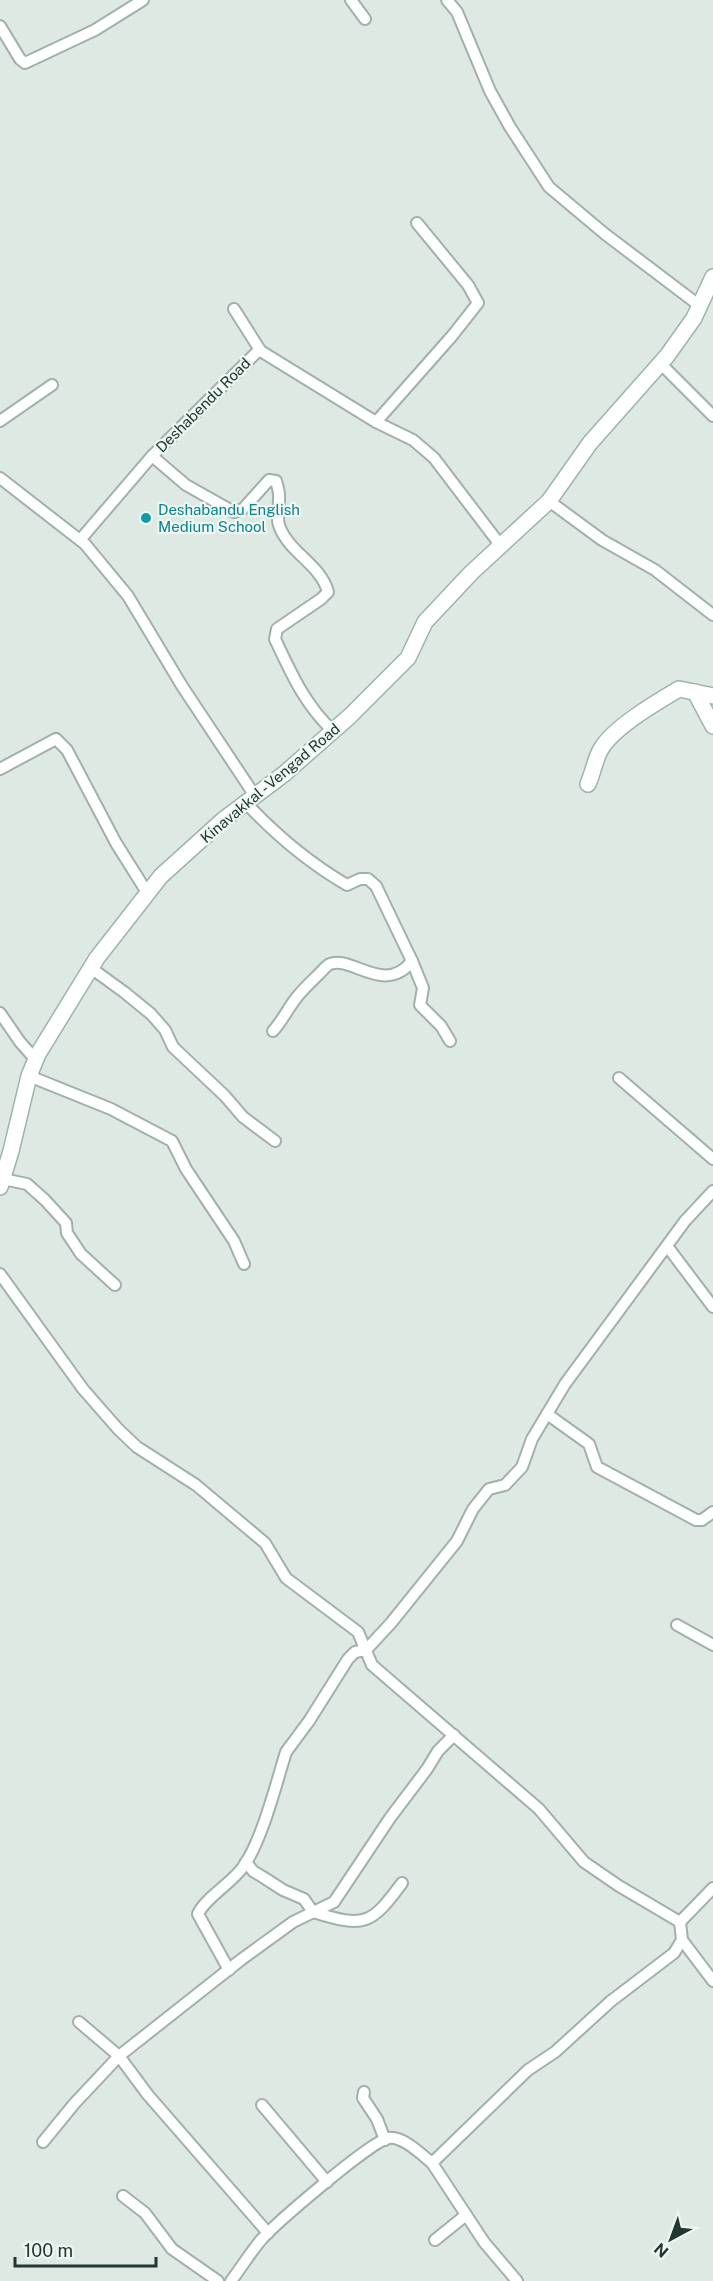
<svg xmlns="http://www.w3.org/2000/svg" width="713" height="2281" font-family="'Public Sans',sans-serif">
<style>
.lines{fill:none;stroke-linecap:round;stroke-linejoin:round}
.street-casing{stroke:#a2b0ab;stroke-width:14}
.secondary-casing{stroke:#9eb3ad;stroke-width:18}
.street{stroke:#fff;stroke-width:10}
.secondary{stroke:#fff;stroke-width:15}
.culture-dot{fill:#0f9aa8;stroke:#eef6f2;stroke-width:2}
.labels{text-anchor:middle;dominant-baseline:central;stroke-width:4.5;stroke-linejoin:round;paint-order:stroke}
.street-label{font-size:15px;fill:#213732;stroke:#eef6f2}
.culture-label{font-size:15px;fill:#0d838f;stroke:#eef6f2;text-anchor:start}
</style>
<rect width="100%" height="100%" fill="#dee9e4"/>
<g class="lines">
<defs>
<g id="street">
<path d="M351,0L365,19"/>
<path d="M447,0L457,12L490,91L510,127L549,187L605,234L700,306"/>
<path d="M0,26L20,59L25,63L95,30L143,0"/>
<path d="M234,309L260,350"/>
<path d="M660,363L713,416"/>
<path d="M0,421L52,385"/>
<path d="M376,422L452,336L478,303L468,285L417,223"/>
<path d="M152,456L186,485L234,512L243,509L269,480L276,481C277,485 279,490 279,495C280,506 275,517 280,528C290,553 321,565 328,592L321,599L277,629L275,639C291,673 305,705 333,731"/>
<path d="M0,478L85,544L128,596L182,686L255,796"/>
<path d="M549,501L602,540L655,570L713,615"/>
<path d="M80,540L152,456L259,350L376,422L413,440L434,458L501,546"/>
<path d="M0,769L56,739L67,750L116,843L148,894"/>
<path d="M246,803C275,834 311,864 347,885L360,879H368L376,886L412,961C385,996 351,955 330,964C327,965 323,970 320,973C312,981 304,988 297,997C288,1008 283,1020 273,1031"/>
<path d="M412,961L423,988L420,1005L441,1026L450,1041"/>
<path d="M91,968L124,992L151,1014L165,1030L173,1047L225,1096L243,1117L275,1141"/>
<path d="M0,1013L20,1042L36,1060"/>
<path d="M29,1076L111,1109L172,1141L186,1169L234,1241L244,1264"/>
<path d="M619,1078L713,1159"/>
<path d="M3,1179L27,1184L45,1200L66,1223L67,1233L81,1254L115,1285"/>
<path d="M667,1246L713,1307"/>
<path d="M0,1274L83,1389L118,1429L137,1447L196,1485L265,1543L286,1578L358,1632L372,1665L539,1809L584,1862L619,1886L680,1922L713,1888"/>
<path d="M547,1414L589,1444L597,1467L696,1520H702L713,1512"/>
<path d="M677,1625L713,1645"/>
<path d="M246,1862L253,1871L266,1879L283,1890L304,1899L313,1912C365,1928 371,1925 402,1883"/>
<path d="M682,1940L713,1981"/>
<path d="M229,1970L198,1914C205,1898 232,1883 243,1867C262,1841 276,1784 286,1752L309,1721L348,1659L355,1652L366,1650L391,1623L457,1541L473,1509L489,1489L505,1485L522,1467L532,1439L565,1384L685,1221L713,1191"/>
<path d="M364,2092L363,2098L377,2119L385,2140"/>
<path d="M262,2105L327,2182"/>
<path d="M43,2142L74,2104L119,2056L79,2022"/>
<path d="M123,2196L145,2213L172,2249L218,2281"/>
<path d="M268,2233L148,2095L119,2056L242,1959L293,1922L334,1902L390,1818L427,1769L438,1751L454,1735"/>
<path d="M435,2240L466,2215"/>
<path d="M231,2281C241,2268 250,2253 261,2240C275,2224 372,2140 389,2138C403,2136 422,2155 432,2163"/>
<path d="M517,2281L484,2242L432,2163L528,2070L555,2052L611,2001L674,1953L682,1940L680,1922"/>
</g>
<g id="secondary">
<path d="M695,692L713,726"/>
<path d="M588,784C593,773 595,759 601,749C614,727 657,702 679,689L713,696"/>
<path d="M0,1187L11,1151L29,1076L38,1054L97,958L161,876L223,820L284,774L350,716L408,658L425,622L471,573L549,501L590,443L667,356L694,318L713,277"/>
</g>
</defs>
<use href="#street" class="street-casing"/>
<use href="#secondary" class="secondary-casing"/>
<use href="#street" class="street"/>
<use href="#secondary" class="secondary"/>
</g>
<circle class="culture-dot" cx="146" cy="518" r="6"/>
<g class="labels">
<g class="street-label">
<text transform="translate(203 405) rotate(-45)">Deshabendu Road</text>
<text transform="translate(270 783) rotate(-40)">Kinavakkal - Vengad Road</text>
</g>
<g class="culture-label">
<text x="158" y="509">Deshabandu English<tspan x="158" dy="17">Medium School</tspan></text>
</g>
</g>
<g transform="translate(671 2239) rotate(221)" stroke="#eef6f2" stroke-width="4.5" paint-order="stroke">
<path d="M0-4.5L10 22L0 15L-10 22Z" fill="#213732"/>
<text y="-9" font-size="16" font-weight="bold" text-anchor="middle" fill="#213732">N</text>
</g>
<path d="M15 2257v9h141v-9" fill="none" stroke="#213732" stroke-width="3"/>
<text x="24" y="2257" font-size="18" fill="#213732" stroke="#eef6f2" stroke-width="4.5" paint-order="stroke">100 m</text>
</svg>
